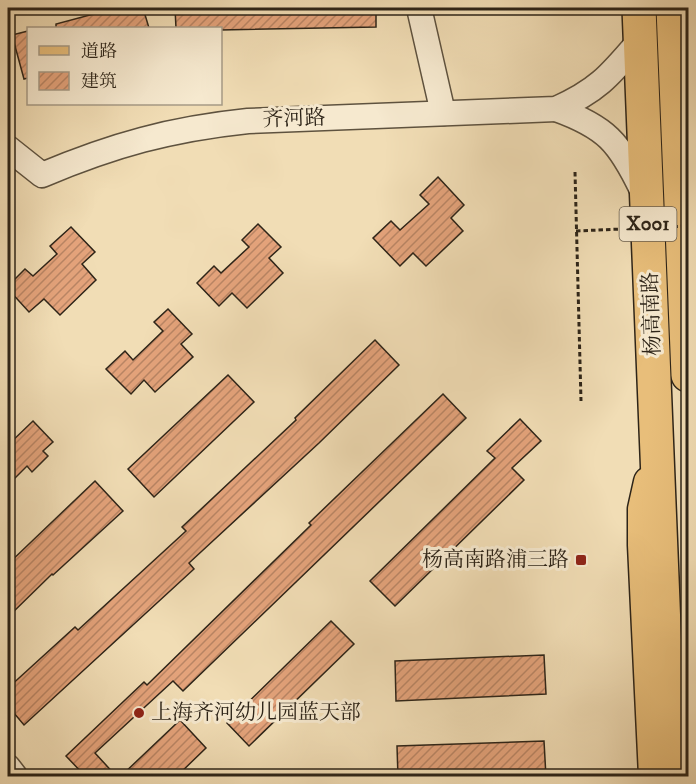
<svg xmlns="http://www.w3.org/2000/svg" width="696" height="784" font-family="'IM FELL DW Pica','Noto Serif SC',serif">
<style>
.building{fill:url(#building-hatch);stroke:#2d2418;stroke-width:1.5}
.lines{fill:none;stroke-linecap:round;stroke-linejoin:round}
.minor-casing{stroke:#5e523f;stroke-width:27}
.major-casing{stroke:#2d2418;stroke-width:33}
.highway-casing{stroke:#2d2418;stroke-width:36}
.path{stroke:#2d2418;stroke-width:3;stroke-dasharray:4.5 3;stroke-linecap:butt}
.minor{stroke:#f6e9cf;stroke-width:24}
.major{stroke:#e8be7a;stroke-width:30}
.highway{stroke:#e8be7a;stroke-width:33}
.path-bridge{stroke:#2d2418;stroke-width:3;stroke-dasharray:4.5 3;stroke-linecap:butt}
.poi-dot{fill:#8f2418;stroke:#f6e9cf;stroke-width:2}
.labels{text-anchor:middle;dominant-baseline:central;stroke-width:6;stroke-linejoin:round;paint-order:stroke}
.shield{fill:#f6e9cf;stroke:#695f4f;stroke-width:1.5}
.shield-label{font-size:20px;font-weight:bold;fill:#2d2418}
.street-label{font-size:21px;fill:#2d2418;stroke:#f6e9cf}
.poi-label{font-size:21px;fill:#2d2418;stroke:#f6e9cf;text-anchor:end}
</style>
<defs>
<pattern id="building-hatch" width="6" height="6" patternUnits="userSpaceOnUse" patternTransform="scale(1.5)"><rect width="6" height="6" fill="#e4a37b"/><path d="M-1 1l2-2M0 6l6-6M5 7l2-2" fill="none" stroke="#b98564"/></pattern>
</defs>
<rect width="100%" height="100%" fill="#f1ddb5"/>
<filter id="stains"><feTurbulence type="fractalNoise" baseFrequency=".00333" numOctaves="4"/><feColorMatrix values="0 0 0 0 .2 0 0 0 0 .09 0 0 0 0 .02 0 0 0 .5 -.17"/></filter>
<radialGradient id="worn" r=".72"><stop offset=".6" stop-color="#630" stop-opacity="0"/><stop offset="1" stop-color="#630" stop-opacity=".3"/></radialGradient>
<g class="building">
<path d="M116,8H143L149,28H56V24Z"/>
<path d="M175,8H376V27L220,30L176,28Z"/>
<path d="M28,31V78L24,79L12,35Z"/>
<path d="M438,177L464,205L451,218L463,231L426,266L413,253L400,266L373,238L391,221L400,230L429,204L420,195Z"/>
<path d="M258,224L281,247L269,258L283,273L247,308L232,293L219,306L197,283L214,266L221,273L249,247L242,240Z"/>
<path d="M71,227L95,252L82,264L96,280L60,315L44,299L29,312L8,289V286L25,269L33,276L57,254L50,246Z"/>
<path d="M168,309L192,334L181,344L193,357L155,392L144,380L131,394L106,369L125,351L133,360L163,331L154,322Z"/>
<path d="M375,340L399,365L319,443L189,563L194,569L24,725L8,706V688L75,627L78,630L186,531L182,527L296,420L295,418Z"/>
<path d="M228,375L254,402L154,497L128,469Z"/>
<path d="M443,394L466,418L183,691L173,681L95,753L117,777H86L66,756L144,682L147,685L311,525L309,523Z"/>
<path d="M520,419L541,441L512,468L524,480L395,606L370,581L495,458L487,451Z"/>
<path d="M33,421L53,442L43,451L48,456L32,472L27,466L8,485V445Z"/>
<path d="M95,481L123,511L53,575L52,574L8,617V564Z"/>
<path d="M331,621L354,644L249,746L227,723Z"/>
<path d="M544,655L546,694L396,701L395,661Z"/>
<path d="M180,720L206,748L176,777H120Z"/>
<path d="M544,741L546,777H398L397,746Z"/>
</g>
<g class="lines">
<defs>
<g id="minor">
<path d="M419,8L443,113"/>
<path d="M556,109C606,127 619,142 642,190"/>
<path d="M8,148L42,175C113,145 171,129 248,121L556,109C599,90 611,74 641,39"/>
<path d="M8,767L15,776"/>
</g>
<path id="major" d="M649,482L643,509V545L654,776"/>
<g id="highway">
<path d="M639,8L670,776"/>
<path d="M673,8L688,375"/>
</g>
</defs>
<use href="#minor" class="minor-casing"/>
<use href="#major" class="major-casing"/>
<use href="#highway" class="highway-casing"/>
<path class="path" d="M575,172L581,401"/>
<use href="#minor" class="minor"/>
<use href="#major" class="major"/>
<use href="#highway" class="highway"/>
<path class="path-bridge" d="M576,231L688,226"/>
</g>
<g class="poi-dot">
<rect x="575" y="554" width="12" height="12" rx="3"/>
<circle cx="139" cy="713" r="6"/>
</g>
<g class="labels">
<rect class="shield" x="619.5" y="207" width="57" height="34" rx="4.5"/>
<g class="shield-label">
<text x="648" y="224">X001</text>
</g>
<g class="street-label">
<text transform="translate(294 119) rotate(-2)">齐河路</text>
<text transform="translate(652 314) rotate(-92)">杨高南路</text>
</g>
<g class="poi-label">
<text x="569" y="560">杨高南路浦三路</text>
<text x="151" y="713" text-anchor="start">上海齐河幼儿园蓝天部</text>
</g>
</g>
<rect width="696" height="784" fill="none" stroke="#f1ddb5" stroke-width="30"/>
<rect x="9" y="9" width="678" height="766" fill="none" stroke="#2d2418" stroke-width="3"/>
<rect x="15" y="15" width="666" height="754" fill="none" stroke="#2d2418" stroke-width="1.5"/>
<rect x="27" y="27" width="195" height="78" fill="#f6e9cf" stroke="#a69a86" stroke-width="1.5"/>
<rect x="39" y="46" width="30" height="9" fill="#e8be7a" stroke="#a69a86" stroke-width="1.5"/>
<text x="81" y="57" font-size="18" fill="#2d2418">道路</text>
<rect x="39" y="72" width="30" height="18" fill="url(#building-hatch)" stroke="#a69a86" stroke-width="1.5"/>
<text x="81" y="87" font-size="18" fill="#2d2418">建筑</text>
<rect width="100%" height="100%" filter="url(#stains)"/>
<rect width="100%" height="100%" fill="url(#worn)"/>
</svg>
